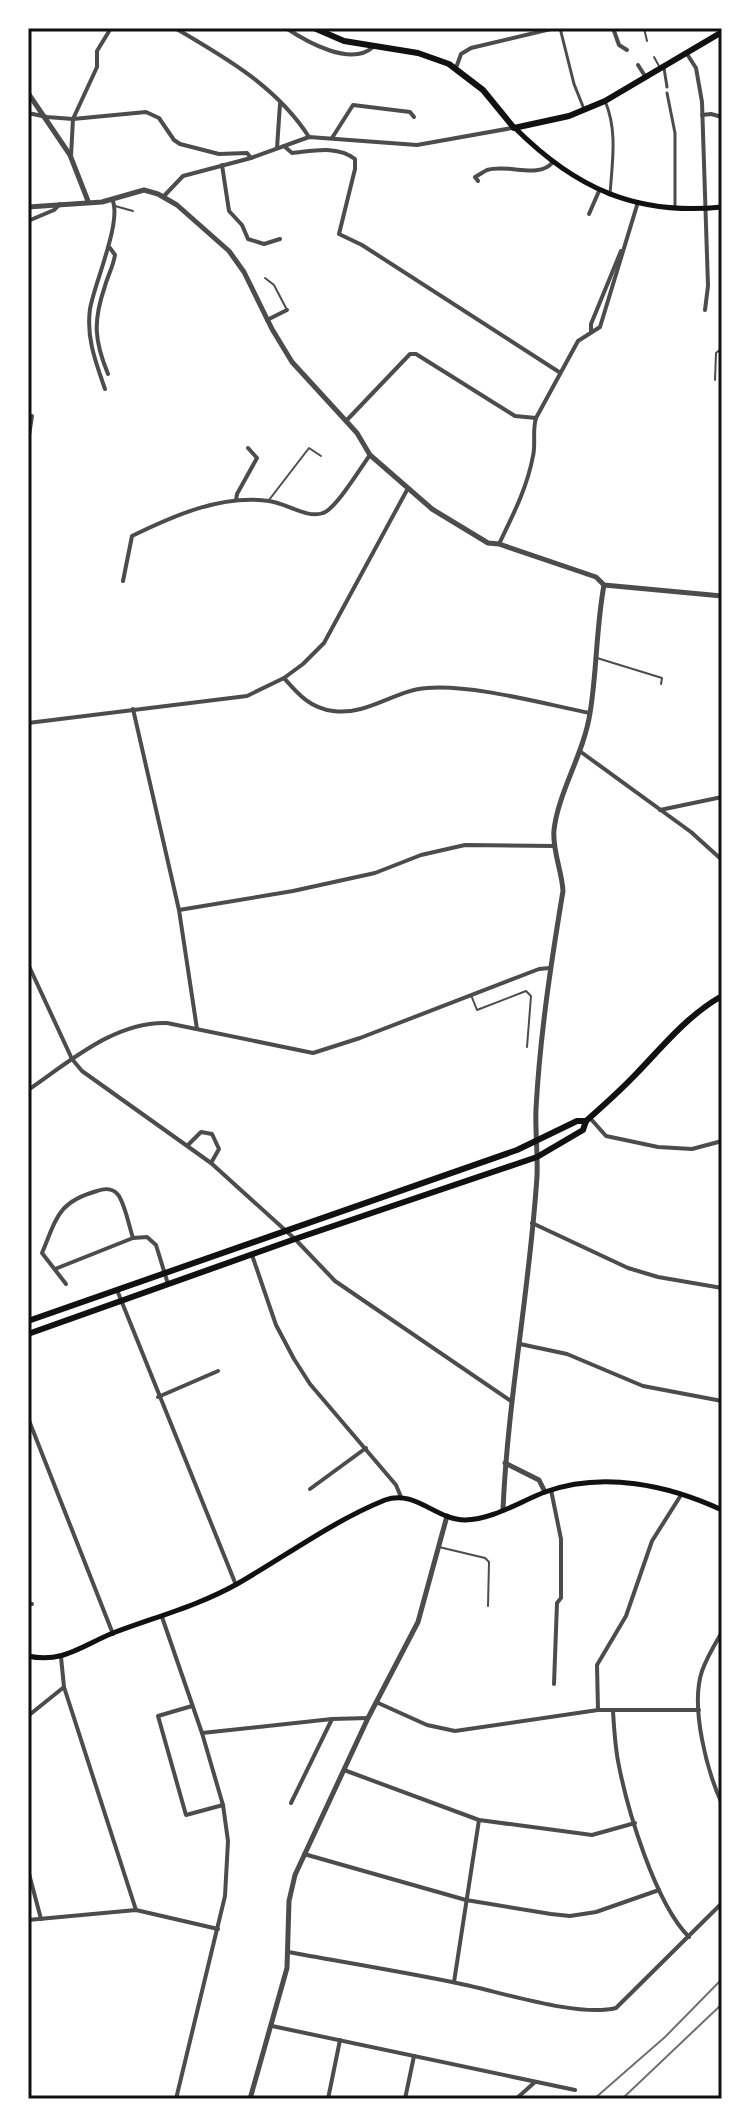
<svg xmlns="http://www.w3.org/2000/svg" width="750" height="2127" font-family="Lato,sans-serif">
<style>
.lines{fill:none;stroke-linecap:round;stroke-linejoin:round}
.service{stroke:#4c4c4c;stroke-width:2}
.pedestrian{stroke:#4c4c4c;stroke-width:3}
.minor{stroke:#4c4c4c;stroke-width:4}
.tertiary{stroke:#4c4c4c;stroke-width:5}
.secondary{stroke:#111;stroke-width:5}
.primary{stroke:#111;stroke-width:6}
.trunk{stroke:#111;stroke-width:6}
.rail{stroke:#707070;stroke-width:2}
.neatline{fill:none;stroke:#111;stroke-width:3}
</style>
<rect width="100%" height="100%" fill="#fff"/>
<g class="lines">
<g class="service">
<path d="M644,28L647,41"/>
<path d="M654,57L659,66"/>
<path d="M115,206L133,211"/>
<path d="M265,278L274,285L287,310"/>
<path d="M715,380L716,353L722,348"/>
<path d="M269,500L309,448L321,456"/>
<path d="M597,658L662,678L661,684"/>
<path d="M471,995L477,1010L526,991L531,996L527,1047"/>
<path d="M439,1547L485,1558L489,1562L488,1606"/>
</g>
<g class="pedestrian">
<path d="M560,28L574,84L584,109"/>
<path d="M664,68L667,87"/>
<path d="M667,93L675,133V208"/>
<path d="M605,101C618,131 612,163 610,195"/>
</g>
<g class="minor">
<path d="M175,28C225,57 277,87 309,137"/>
<path d="M286,28C307,42 351,67 373,47"/>
<path d="M613,28L619,45L627,50"/>
<path d="M687,54L696,68L702,102L708,286L705,310"/>
<path d="M638,65L645,76"/>
<path d="M456,68L461,54L471,48L555,28"/>
<path d="M28,113L47,117L73,119L146,112L159,118L174,140L180,144L219,154L247,153L251,158"/>
<path d="M702,115L711,114L722,117"/>
<path d="M332,138L353,105L410,112L414,117"/>
<path d="M284,146L292,153C313,151 337,145 355,159V169L339,234L362,245L559,372"/>
<path d="M277,148L280,104"/>
<path d="M71,156L73,119L97,67V51L111,28"/>
<path d="M222,165L229,211L242,225L248,239L264,244L280,239"/>
<path d="M478,181L475,177C479,175 483,172 487,170C508,163 538,180 553,162"/>
<path d="M164,196L183,176L251,158L309,137L417,145L512,128"/>
<path d="M589,214L599,191"/>
<path d="M28,221L54,210L60,204"/>
<path d="M267,320L287,310"/>
<path d="M591,331V324L621,251"/>
<path d="M108,374C94,340 93,321 105,286C108,275 113,267 115,255L110,248"/>
<path d="M105,389C96,363 86,338 90,309C94,284 123,220 112,199"/>
<path d="M28,416H32L28,442"/>
<path d="M346,421L410,354H416L515,416L536,418"/>
<path d="M236,500L237,494L257,458L248,448"/>
<path d="M499,544C513,515 527,488 533,456C536,443 532,432 536,418L578,341L600,327L638,202"/>
<path d="M123,581L132,536C173,516 222,494 269,501C286,503 307,519 323,513C336,509 361,467 370,455"/>
<path d="M284,678C298,694 310,708 333,711C367,716 395,690 427,688C472,684 544,704 590,713"/>
<path d="M133,709L179,910L197,1029"/>
<path d="M28,723L247,696L284,678L303,664L324,643L407,490"/>
<path d="M581,752L691,832L722,860"/>
<path d="M660,810L722,797"/>
<path d="M179,910L293,891L375,873L421,855L465,845L555,846"/>
<path d="M28,964L72,1059L82,1071L211,1163L295,1239L335,1281L511,1401"/>
<path d="M28,1090C69,1062 115,1021 167,1023L313,1053L360,1038L539,969L550,968"/>
<path d="M590,1118L606,1136L658,1147L692,1149L722,1141"/>
<path d="M188,1145L201,1132L212,1134L219,1149L211,1163"/>
<path d="M532,1223L628,1268L658,1277L722,1288"/>
<path d="M252,1255L276,1325L294,1359L310,1384L396,1485L401,1497"/>
<path d="M55,1269L133,1238L147,1237L156,1245L168,1284"/>
<path d="M66,1284L42,1253C57,1217 58,1202 97,1191C105,1188 114,1188 119,1196C126,1208 129,1226 133,1238"/>
<path d="M117,1290L236,1585"/>
<path d="M520,1344L567,1354L643,1386L722,1401"/>
<path d="M158,1397L218,1371"/>
<path d="M28,1418L113,1634"/>
<path d="M310,1489L366,1448"/>
<path d="M551,1490L561,1539V1598L557,1603L554,1684"/>
<path d="M28,1603L32,1604"/>
<path d="M162,1617L202,1733L223,1805L228,1841L225,1896L176,2099"/>
<path d="M722,1632C715,1644 707,1657 702,1671C690,1707 707,1771 722,1804"/>
<path d="M61,1657L64,1687L136,1910"/>
<path d="M376,1702L427,1725L455,1731L598,1710H699"/>
<path d="M192,1706L158,1716L186,1815L223,1805"/>
<path d="M598,1710L597,1665L626,1616L652,1541L681,1495"/>
<path d="M613,1711C614,1728 615,1745 618,1761C627,1809 655,1903 689,1937"/>
<path d="M28,1716L64,1687"/>
<path d="M202,1733L332,1719L368,1718"/>
<path d="M344,1770L479,1820L592,1835L635,1823"/>
<path d="M291,1803L332,1719"/>
<path d="M304,1854L466,1900L551,1914L570,1916L596,1912L659,1890"/>
<path d="M28,1870L41,1919"/>
<path d="M28,1920L136,1910L218,1929"/>
<path d="M288,1952C343,1962 398,1971 452,1982C495,1990 577,2018 616,2008L722,1903"/>
<path d="M454,1982L479,1820"/>
<path d="M272,2026L575,2090"/>
<path d="M328,2099L340,2040"/>
<path d="M405,2099L414,2056"/>
<path d="M516,2099L535,2082"/>
</g>
<g class="tertiary">
<path d="M28,93L70,155L88,201"/>
<path d="M28,207L102,202L144,190L158,194L177,205L229,251L244,272L272,329L292,362L357,433L370,455L432,509L488,543L499,544L596,577L604,585L722,596"/>
<path d="M505,1463L539,1480L545,1492"/>
<path d="M503,1509C508,1397 530,1287 537,1176C538,1153 535,1131 536,1109C540,1035 551,963 563,891C562,871 552,850 554,830C558,793 584,753 590,713C597,671 596,628 604,585"/>
<path d="M250,2099L287,1968L289,1901L295,1875L368,1718L418,1622L447,1516"/>
</g>
<g class="secondary">
<path d="M515,128C575,188 636,216 722,207"/>
<path d="M28,1656C62,1664 83,1645 113,1633C155,1617 198,1606 237,1584C286,1556 333,1521 385,1500C415,1489 436,1520 465,1520C492,1520 521,1501 545,1492C603,1471 668,1485 722,1510"/>
</g>
<path class="primary" d="M314,28L344,41L418,53L449,64L483,90L514,128L569,116L605,101L722,32"/>
<g class="trunk">
<path d="M28,1321L517,1150L577,1121H586"/>
<path d="M28,1334L295,1239L537,1157L583,1130L586,1121C603,1106 621,1090 637,1073C664,1045 688,1015 722,996"/>
</g>
<g class="rail">
<path d="M594,2099L665,2037L722,1979"/>
<path d="M622,2099L722,2004"/>
</g>
</g>
<rect width="750" height="2127" fill="none" stroke="#ffffff" stroke-width="60"/>
<rect x="30" y="30" width="690" height="2067" class="neatline"/>
</svg>
